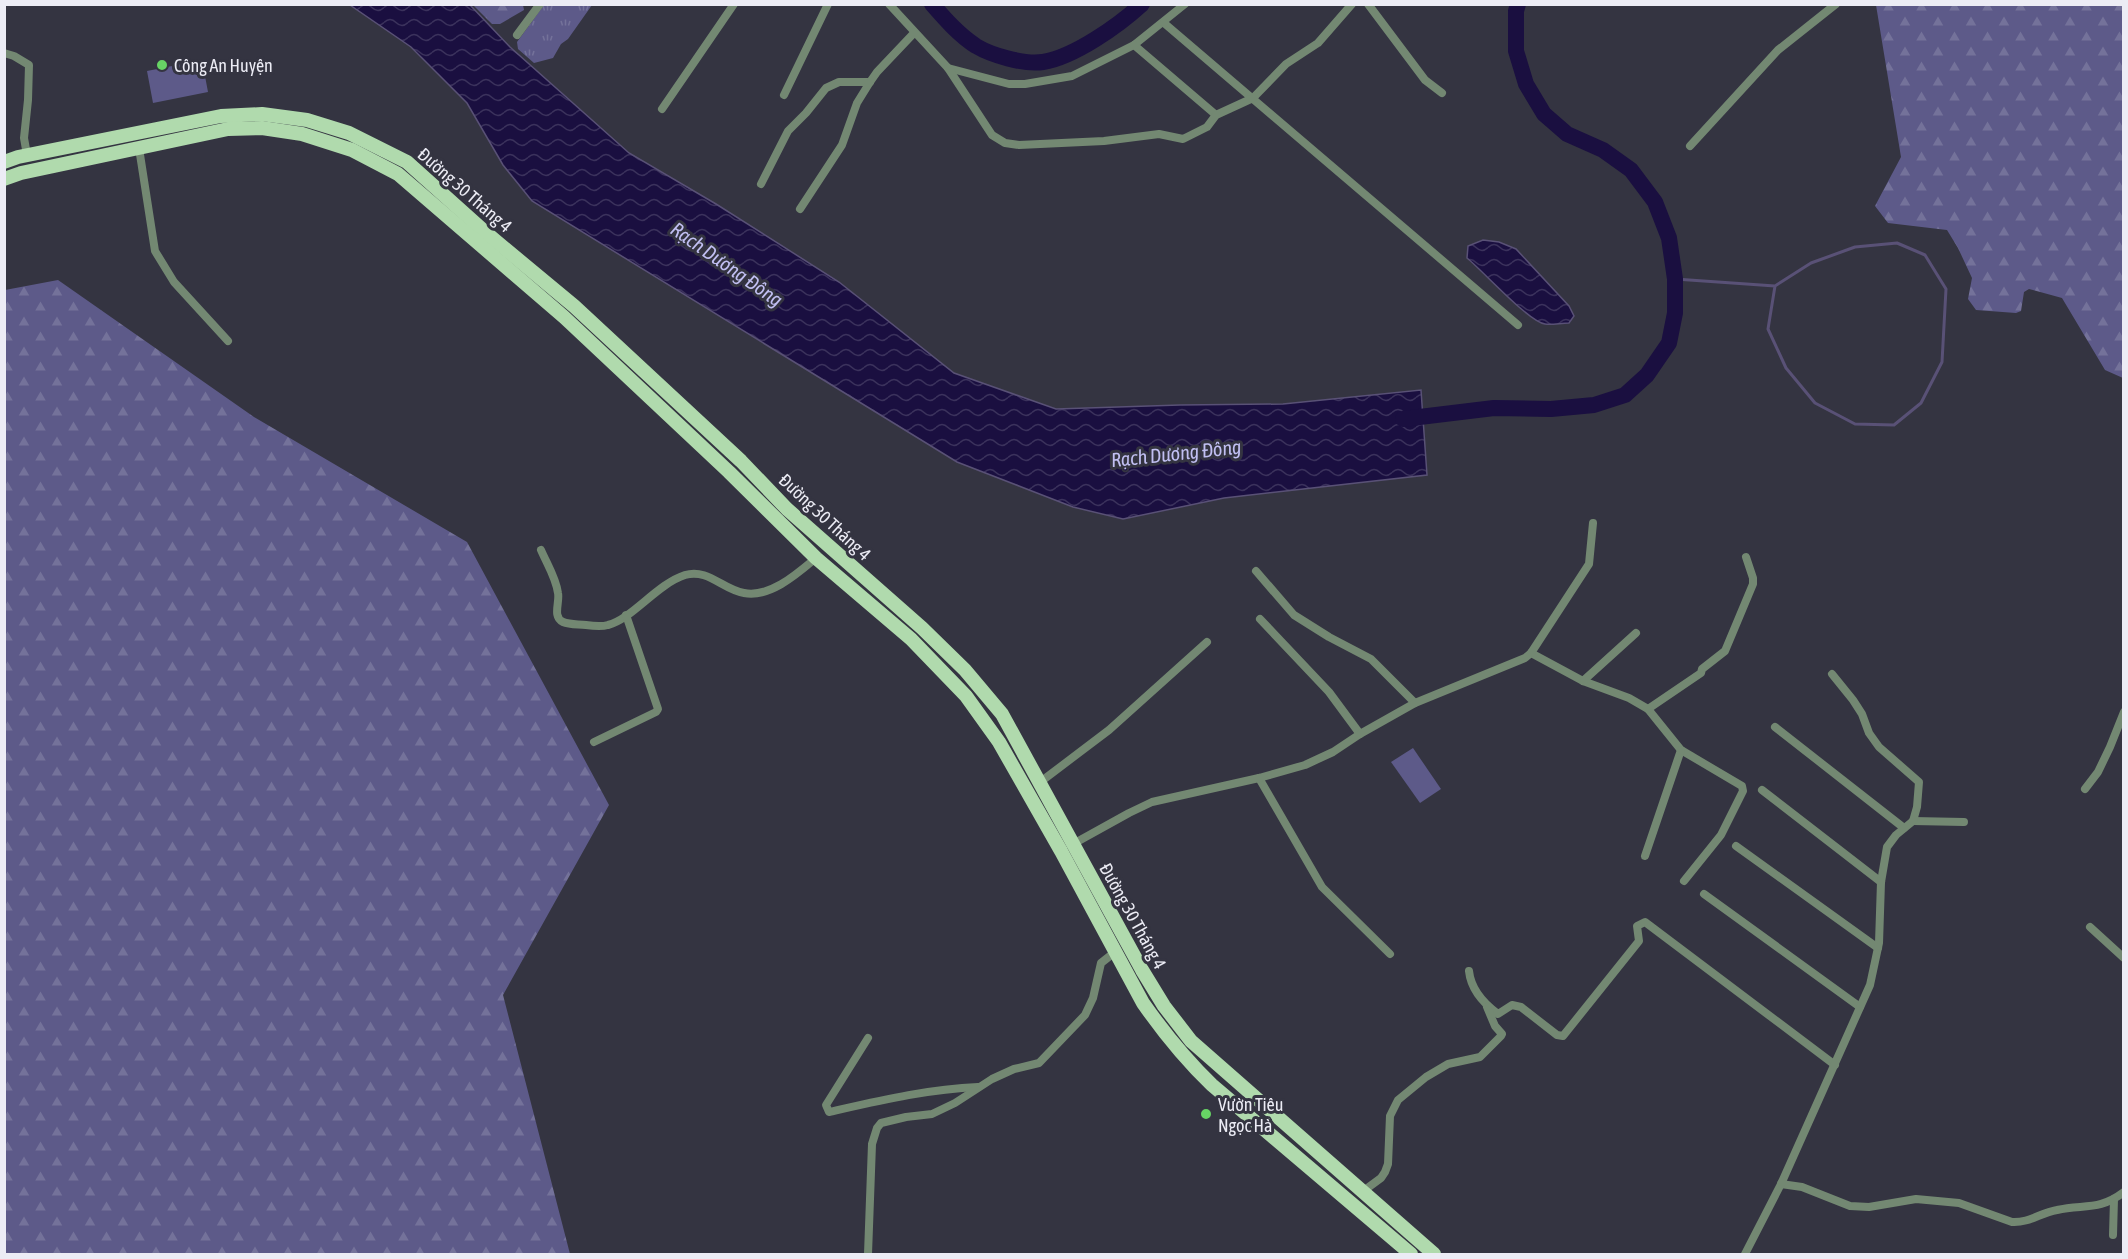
<svg xmlns="http://www.w3.org/2000/svg" width="2128" height="1259" font-family="'Asap Condensed',sans-serif">
<style>
.grass{fill:url(#grass-tufts)}
.forest{fill:url(#forest-firs)}
.pitch{fill:#5d5a89}
.water{fill:url(#water-waves);stroke:#595176;stroke-width:1.5}
.lines{fill:none;stroke-linecap:round;stroke-linejoin:round}
.stream{stroke:#595176;stroke-width:3}
.river{stroke:#1a0f40;stroke-width:16}
.street{stroke:#738872;stroke-width:8}
.primary{stroke:#b0daad;stroke-width:14}
.poi-dot{fill:#67d465;stroke:#343441;stroke-width:2}
.labels{text-anchor:middle;dominant-baseline:central;stroke-width:6;stroke-linejoin:round;paint-order:stroke}
.poi-label{font-size:18px;fill:#ececf5;stroke:#343441;text-anchor:start}
.street-label{font-size:18px;fill:#ececf5;stroke:#343441}
.water-label{font-size:20px;font-style:italic;fill:#c1bff2;stroke:#343441}
</style>
<defs>
<pattern id="grass-tufts" width="24" height="20" patternUnits="userSpaceOnUse" patternTransform="scale(1.5)"><rect width="24" height="20" fill="#5d5a89"/><path d="M3 7l-1-3M5 7V3M7 7l1-3M15 17l-1-3M17 17v-4M19 17l1-3" fill="none" stroke="#74729a"/></pattern>
<pattern id="forest-firs" width="22" height="20" patternUnits="userSpaceOnUse" patternTransform="scale(1.5)"><rect width="22" height="20" fill="#5d5a89"/><path d="M5 1l3.5 6h-7zM16 11l3.5 6h-7z" fill="#74729a"/></pattern>
<pattern id="water-waves" width="16" height="10" patternUnits="userSpaceOnUse" patternTransform="scale(1.5)"><rect width="16" height="10" fill="#1a0f40"/><path d="M0 5q4-4 8 0t8 0" fill="none" stroke="#3b325c"/></pattern>
</defs>
<rect width="100%" height="100%" fill="#343441"/>
<path class="grass" d="M544,5H592L568,39L561,44L553,58L534,63L518,49L517,42Z"/>
<g class="forest">
<path d="M473,5H523L524,10L500,24H492Z"/>
<path d="M1876,5H2123V378L2105,370L2062,298L2029,289L2024,292L2021,311L2016,313L1976,310L1968,299L1972,278L1958,248L1947,230L1888,223L1875,206L1901,157Z"/>
<path d="M58,280L254,417L467,542L609,805L503,995L570,1254H5V290Z"/>
</g>
<g class="pitch">
<path d="M202,60L208,92L153,103L147,71Z"/>
<path d="M1413,748L1441,789L1420,803L1391,762Z"/>
</g>
<g class="water">
<path d="M350,5H470L510,47L629,153L716,204L839,282L954,373L1056,409L1180,405L1283,404L1421,390L1427,475L1224,498L1123,519L1073,507L957,462L532,201L503,165L467,103L411,47Z"/>
<path d="M1483,240L1499,242L1516,249L1569,306L1574,316L1569,323C1561,323 1552,325 1545,324C1529,322 1484,272 1467,258L1468,246Z"/>
</g>
<g class="lines">
<path class="stream" d="M1675,279L1775,286L1811,263L1855,247L1897,243L1925,255L1946,289L1942,362L1921,403L1894,425L1855,424L1815,403L1786,368L1768,329L1775,286"/>
<g class="river">
<path d="M932,4C945,19 959,35 976,46C991,55 1024,65 1043,62C1074,57 1118,26 1142,4"/>
<path d="M1403,419L1494,408L1551,409L1594,405L1625,395L1647,375L1669,343L1675,313V279L1669,238L1655,202L1631,170L1603,150L1567,134L1544,114L1526,84L1516,51V11L1518,4"/>
</g>
<g class="street">
<path d="M889,4L948,68L1009,84H1025L1072,76L1134,45L1185,4"/>
<path d="M1368,4L1425,80L1442,93"/>
<path d="M1164,23L1518,325"/>
<path d="M517,35L540,4"/>
<path d="M1134,45L1216,115"/>
<path d="M4,53L14,56L29,65L28,100L24,138L27,155"/>
<path d="M948,68L992,135L1005,143L1019,145L1104,141L1159,134L1183,139L1207,127L1216,115L1253,98L1286,64L1318,43L1352,4"/>
<path d="M784,95L828,4"/>
<path d="M662,109L734,4"/>
<path d="M1690,146L1778,50L1836,4"/>
<path d="M139,148L155,251L174,282L228,341"/>
<path d="M761,184L788,131L806,113L826,88L839,82H870"/>
<path d="M800,209L842,145L857,103L870,82L877,72L914,33"/>
<path d="M541,550C547,564 556,578 558,593C560,602 552,617 563,622C570,625 578,624 586,625C593,626 601,627 608,625C632,619 657,584 685,575C708,568 723,590 744,593C770,598 797,574 816,558"/>
<path d="M1256,571L1294,615L1329,637L1371,659L1415,703"/>
<path d="M1260,619L1329,692L1360,734"/>
<path d="M1531,653L1583,681L1629,698L1648,709L1681,750L1742,786L1743,791L1721,835L1684,881"/>
<path d="M1583,681L1636,633"/>
<path d="M1648,709L1701,673L1702,669L1725,651L1753,584V578L1746,557"/>
<path d="M1775,727L1904,828"/>
<path d="M594,742L656,712L658,709L626,615"/>
<path d="M1259,778L1322,887L1390,954"/>
<path d="M1039,783L1109,730L1207,642"/>
<path d="M2085,789L2098,772L2110,747L2124,712"/>
<path d="M1762,790L1881,882"/>
<path d="M1913,821L1964,822"/>
<path d="M1073,844L1129,813L1152,802L1259,778L1305,765L1333,752L1360,734L1415,703L1525,658L1531,653L1589,564L1593,523"/>
<path d="M1736,846L1878,948"/>
<path d="M1645,856L1681,750"/>
<path d="M1704,894L1860,1007"/>
<path d="M2090,927L2124,958"/>
<path d="M1469,971C1471,990 1483,1003 1498,1014L1512,1005L1521,1007L1557,1035L1563,1036L1639,941L1637,926L1645,922L1835,1065"/>
<path d="M868,1038L826,1105L829,1112C878,1101 928,1089 978,1087"/>
<path d="M1781,1184L1802,1187L1850,1206L1869,1207L1916,1199L1959,1203L2012,1222C2029,1223 2040,1213 2057,1210C2084,1204 2099,1211 2124,1192"/>
<path d="M1362,1192L1381,1178L1385,1172L1388,1164L1390,1116L1398,1100L1426,1077L1448,1064L1480,1057L1501,1036L1502,1034L1495,1026L1487,1007"/>
<path d="M2113,1235L2114,1199"/>
<path d="M868,1254L872,1144L877,1128L881,1123L906,1117L932,1114L955,1103L992,1079L1014,1069L1039,1063L1085,1015L1093,998L1101,963L1115,952"/>
<path d="M1745,1254L1781,1184L1870,985L1879,943L1881,882L1887,847L1896,835L1913,821L1917,807L1919,782L1879,747L1869,733L1862,714L1853,700L1832,674"/>
</g>
<g class="primary">
<path d="M4,162L18,157L221,116L262,114L307,120L349,133L407,162L485,232L574,306L741,461L787,509L922,628L965,670L1002,714L1142,970L1164,1006L1191,1041L1434,1254"/>
<path d="M4,179L21,173L228,129L262,128L302,134L352,150L398,174L564,317L729,472L816,558L911,639L966,696L999,742L1061,851L1143,1003C1164,1033 1186,1060 1212,1085L1411,1254"/>
</g>
</g>
<g class="poi-dot">
<circle cx="162" cy="65" r="6"/>
<circle cx="1206" cy="1114" r="6"/>
</g>
<g class="labels">
<g class="poi-label">
<text x="174" y="65">Công An Huyện</text>
<text x="1218" y="1104">Vườn Tiêu<tspan x="1218" dy="21">Ngọc Hà</tspan></text>
</g>
<g class="street-label">
<text transform="translate(465 190) rotate(41)">Đường 30 Tháng 4</text>
<text transform="translate(825 517) rotate(43)">Đường 30 Tháng 4</text>
<text transform="translate(1133 916) rotate(61)">Đường 30 Tháng 4</text>
</g>
<g class="water-label">
<text transform="translate(727 264) rotate(35)">Rạch Dương Đông</text>
<text transform="translate(1176 453) rotate(-6)">Rạch Dương Đông</text>
</g>
</g>
<rect width="2128" height="1259" fill="none" stroke="#ececf5" stroke-width="12"/>
</svg>
